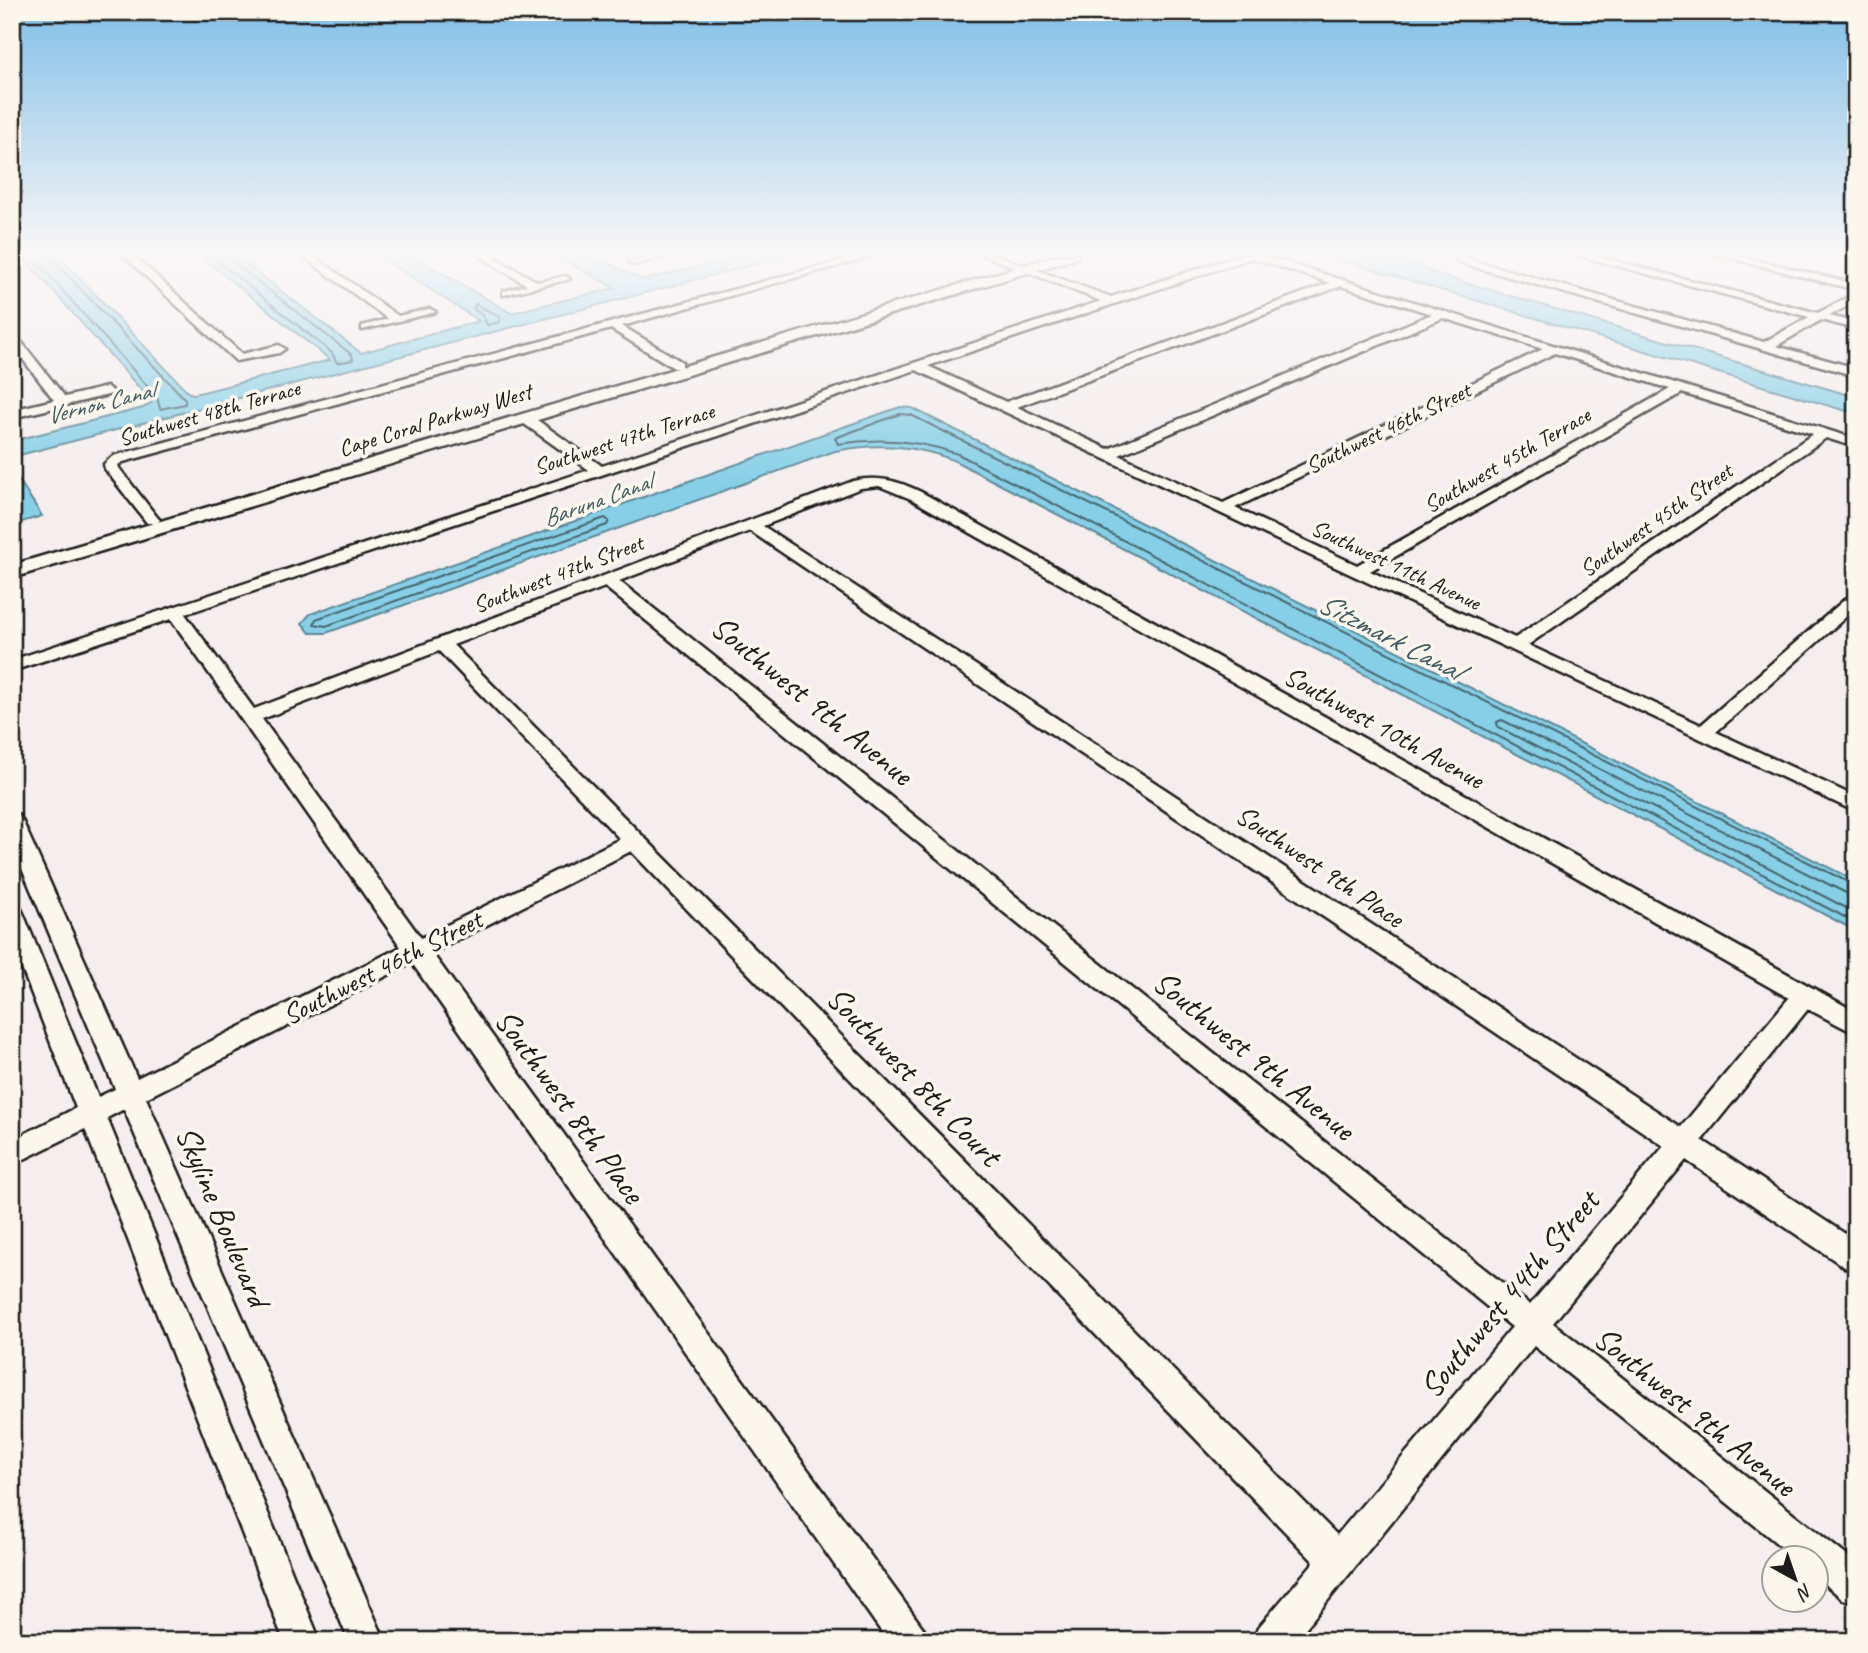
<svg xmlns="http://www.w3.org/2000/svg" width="1868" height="1653" font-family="Caveat,sans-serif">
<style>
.water{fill:#86cfe7;stroke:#5c8796;stroke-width:2}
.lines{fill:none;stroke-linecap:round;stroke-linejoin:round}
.shore{stroke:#46646d;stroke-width:2}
.minor-casing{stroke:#1c1c1c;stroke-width:5}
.major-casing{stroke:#1c1c1c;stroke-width:5}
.minor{fill:#fbf7ec;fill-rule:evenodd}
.major{fill:#fbf7ec;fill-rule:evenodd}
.labels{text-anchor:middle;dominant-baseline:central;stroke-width:7;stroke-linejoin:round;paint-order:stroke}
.far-street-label{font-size:23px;fill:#1c1c1c;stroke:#fbf7ec}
.far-water-label{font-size:24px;font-style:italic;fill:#415b63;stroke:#fbf7ec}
.street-label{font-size:28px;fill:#1c1c1c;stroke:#fbf7ec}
.water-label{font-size:30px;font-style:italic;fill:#415b63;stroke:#fbf7ec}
.near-street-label{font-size:33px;fill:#1c1c1c;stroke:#fbf7ec}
</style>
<rect width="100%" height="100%" fill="#f5edee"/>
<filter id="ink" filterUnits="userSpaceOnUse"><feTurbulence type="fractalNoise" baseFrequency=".0143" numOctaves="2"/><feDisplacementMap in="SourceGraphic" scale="14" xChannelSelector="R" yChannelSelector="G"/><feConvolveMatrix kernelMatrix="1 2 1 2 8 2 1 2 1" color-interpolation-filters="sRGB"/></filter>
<g filter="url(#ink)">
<g class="water">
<path d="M21,255H58L189,393L195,394L330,360L199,255H235L361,353L479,321L377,255H412L511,313L615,288L554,255H590L643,280L732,259L735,257L732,255H791L12,457V441L143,408L152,402Z"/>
<path d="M1324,255H1404L1411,263L1439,275L1856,397V414Z"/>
<path d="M900,407L912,408L1856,881V931L955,461C917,445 875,443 835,451L326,633H310L302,623L310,614Z"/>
<path d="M12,469L42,516L12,525Z"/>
</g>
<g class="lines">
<g class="shore">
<path d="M31,255L157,397L160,409L185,404V399L55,262L53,255"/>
<path d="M210,255L332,353L337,363L353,360L352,355L234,263L231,255"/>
<path d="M475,304L500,317V322L487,325L483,316L474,309Z"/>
<path d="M605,518L609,521L607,525L326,626L314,624L316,619Z"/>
<path d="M1856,886L911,415L900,414L835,438L838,444C879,437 918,440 958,454L1856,923"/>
<path d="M1856,895L1846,893L1502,720L1497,722L1498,727L1856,913"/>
</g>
<defs>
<g id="minor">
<path d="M123,255H133L242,354L279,345L285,349L279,353L236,361Z"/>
<path d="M301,255H312L398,316L430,309L436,312L362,330V326L388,319Z"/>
<path d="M478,255H490L538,282L565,276L570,279L503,295V291L527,285Z"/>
<path d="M652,255H668L634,265L629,262Z"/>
<path d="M862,255H877L622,326L682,362V368H674L611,329L123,462L118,465L119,468L157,517L160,520L157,523H147L105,469L104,464L113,456Z"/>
<path d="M983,255H996L1111,297L1241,255H1262L1856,439V447L1826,438L1528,645L1701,725L1850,595L1856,594V608L1716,732L1856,797V812L916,370L185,614L254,709L853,481C878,475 899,481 921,492L1856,1012V1034L1808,1009L1702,1140L1856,1241V1272L1846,1268L1686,1160L1553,1323L1856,1563V1604L1843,1599L1815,1576V1558H1795L1534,1346L1295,1641H1253L1258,1628L1314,1562L631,851L432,953L923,1628L928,1641H888L412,963L146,1098L385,1641H349L124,1109L107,1118L320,1641H284L85,1129L12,1165V1140L76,1108L12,943V905L20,907L23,913L98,1097L115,1089L12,845V813L19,815L22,820L137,1078L401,947L171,619L12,671V660L589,470L520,421V415H530L602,466L1101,301ZM1252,258L1330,283L1006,402L928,366ZM1341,286L1432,314L1108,449L1017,407ZM1443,318L1543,349L1223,503L1119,455ZM1555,353L1670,389L1357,565L1235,508ZM1682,393L1813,434L1515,638L1370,571ZM879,486L911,499L1789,998L1681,1127L763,526L861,488ZM750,531L1664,1146L1530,1305L619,581ZM605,587L1512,1327L1337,1535L453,645ZM439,651L620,839L421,938L262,719Z"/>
<path d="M1456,255H1466L1475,261L1764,342L1809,317L1576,255H1591L1818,313L1856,293V301L1829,316L1856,322V329L1821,320L1776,346L1856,368V376L1467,265L1455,259Z"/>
<path d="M1718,255H1734L1856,284V290Z"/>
<path d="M12,334L16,335L65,397L107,387L113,391L112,394L12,418V410L54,400L12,345Z"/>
</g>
<path id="major" d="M1059,255H1079L1077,258L12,578V565Z"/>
</defs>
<use href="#minor" class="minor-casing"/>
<use href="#major" class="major-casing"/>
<use href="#minor" class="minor"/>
<use href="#major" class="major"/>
</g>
</g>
<linearGradient id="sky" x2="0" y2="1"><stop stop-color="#81bfe8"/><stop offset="0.52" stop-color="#faf7f7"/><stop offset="1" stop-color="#faf7f7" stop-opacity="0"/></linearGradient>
<rect width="1868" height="486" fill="url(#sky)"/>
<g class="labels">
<g class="far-street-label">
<text transform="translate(209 413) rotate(-16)">Southwest 48th Terrace</text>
<text transform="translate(435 420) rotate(-17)">Cape Coral Parkway West</text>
<text transform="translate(1388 428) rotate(-26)">Southwest 46th Street</text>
<text transform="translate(624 439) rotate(-18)">Southwest 47th Terrace</text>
<text transform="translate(1507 460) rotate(-30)">Southwest 45th Terrace</text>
<text transform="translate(1656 520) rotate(-35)">Southwest 45th Street</text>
<text transform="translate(1396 565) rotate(25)">Southwest 11th Avenue</text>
<text transform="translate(558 574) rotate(-21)">Southwest 47th Street</text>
</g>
<g class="far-water-label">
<text transform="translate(100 403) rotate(-14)">Vernon Canal</text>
<text transform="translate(597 500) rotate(-20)">Baruna Canal</text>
</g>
<g class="street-label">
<text transform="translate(1384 727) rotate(29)">Southwest 10th Avenue</text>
<text transform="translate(1320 866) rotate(34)">Southwest 9th Place</text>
<text transform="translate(382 967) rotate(-27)">Southwest 46th Street</text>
</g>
<g class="water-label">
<text transform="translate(1390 636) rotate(27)">Sitzmark Canal</text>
</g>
<g class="near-street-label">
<text transform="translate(812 700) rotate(39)">Southwest 9th Avenue</text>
<text transform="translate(1254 1055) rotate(39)">Southwest 9th Avenue</text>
<text transform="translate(914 1076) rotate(46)">Southwest 8th Court</text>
<text transform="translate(570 1106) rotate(54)">Southwest 8th Place</text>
<text transform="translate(223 1216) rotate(67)">Skyline Boulevard</text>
<text transform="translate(1509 1294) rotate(-50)">Southwest 44th Street</text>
<text transform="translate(1695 1411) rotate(39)">Southwest 9th Avenue</text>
</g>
</g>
<rect width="1868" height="1653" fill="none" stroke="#fbf7ec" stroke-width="42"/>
<rect x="21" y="21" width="1826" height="1611" fill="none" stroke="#1c1c1c" stroke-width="2.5" filter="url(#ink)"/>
<g transform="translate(1795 1579) rotate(140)"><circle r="33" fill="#fbf7ec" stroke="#a29f99" stroke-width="2"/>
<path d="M0-5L12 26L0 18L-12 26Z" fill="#1c1c1c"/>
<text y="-10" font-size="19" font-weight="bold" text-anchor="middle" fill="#1c1c1c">N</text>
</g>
</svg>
